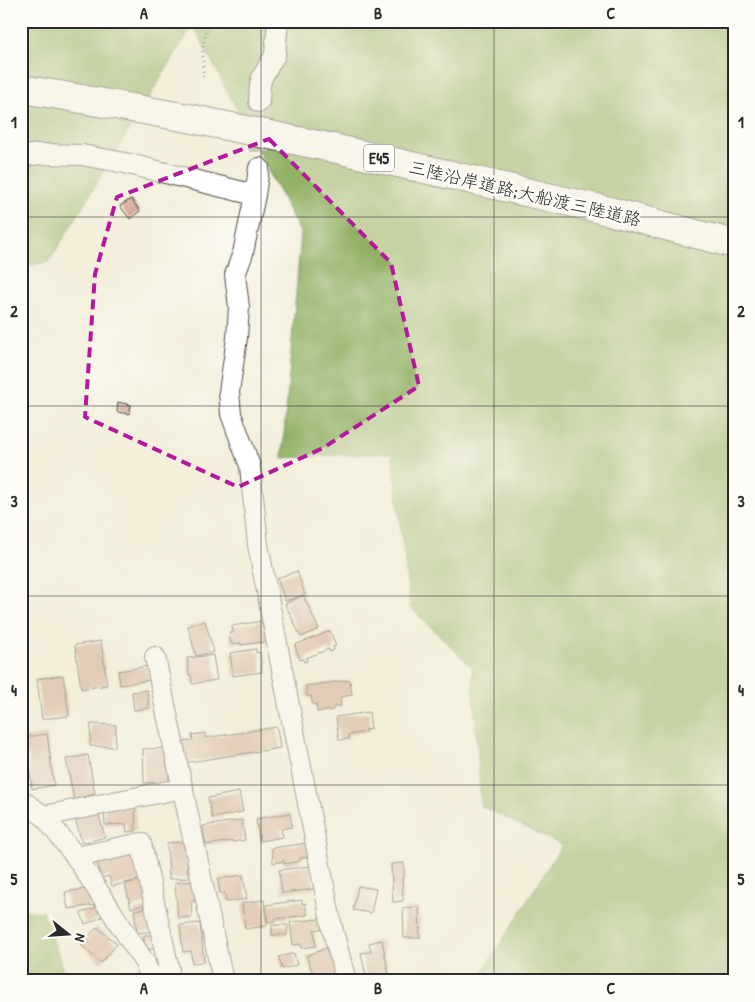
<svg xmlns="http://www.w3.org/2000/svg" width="755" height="1002" font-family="'Patrick Hand','Klee One',sans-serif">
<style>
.forest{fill:#91b064;stroke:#5e6e48}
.building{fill:#cfa18c}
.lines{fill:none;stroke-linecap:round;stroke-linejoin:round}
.minor-tunnel{stroke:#cbc8b8;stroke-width:20;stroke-dasharray:20 10;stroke-linecap:butt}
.minor-casing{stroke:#494845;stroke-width:22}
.motorway-casing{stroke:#494845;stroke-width:30}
.path{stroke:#494845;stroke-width:3;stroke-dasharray:1 4;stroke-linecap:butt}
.minor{stroke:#fff;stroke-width:20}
.motorway{stroke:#fff;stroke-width:28}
.marked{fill:none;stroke:#b5179e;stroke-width:4;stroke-dasharray:10 6;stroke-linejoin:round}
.grid{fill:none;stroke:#2b2b2b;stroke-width:1;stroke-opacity:0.55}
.labels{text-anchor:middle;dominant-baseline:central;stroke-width:5;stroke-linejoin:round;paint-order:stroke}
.shield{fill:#fdfcf7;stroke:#6a6a68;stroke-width:1}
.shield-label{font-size:16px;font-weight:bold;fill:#2b2b2b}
.street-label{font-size:18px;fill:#2b2b2b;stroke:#fdfcf7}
.neatline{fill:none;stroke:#2b2b2b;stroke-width:2}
.grid-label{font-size:16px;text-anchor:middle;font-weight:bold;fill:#2b2b2b}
</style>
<rect width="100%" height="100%" fill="#fdfcf7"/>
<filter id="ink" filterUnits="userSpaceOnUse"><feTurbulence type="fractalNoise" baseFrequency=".02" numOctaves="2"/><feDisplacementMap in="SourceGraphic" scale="10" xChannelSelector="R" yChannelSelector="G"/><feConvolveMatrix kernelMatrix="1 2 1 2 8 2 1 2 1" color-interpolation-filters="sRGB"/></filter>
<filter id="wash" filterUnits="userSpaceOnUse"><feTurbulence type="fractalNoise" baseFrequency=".0096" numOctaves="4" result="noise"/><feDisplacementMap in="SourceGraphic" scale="20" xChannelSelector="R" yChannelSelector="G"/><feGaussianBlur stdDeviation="1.12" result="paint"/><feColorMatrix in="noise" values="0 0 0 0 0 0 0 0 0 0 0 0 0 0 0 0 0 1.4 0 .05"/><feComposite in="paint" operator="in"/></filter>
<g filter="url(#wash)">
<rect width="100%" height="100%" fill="#f3efdb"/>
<g class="forest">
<path d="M21,21H734V981L478,980L562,845L481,806L472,667L410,607L392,453L282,458L301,234L193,25L49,262L21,267Z"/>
<path d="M21,910L43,912L68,981H21Z"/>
</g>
<g id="blocks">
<g class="building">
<path d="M131,199L140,211L130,219L120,206Z"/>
<path d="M118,402L131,405L129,414L117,412Z"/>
<path d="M297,571L305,595L285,601L277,578Z"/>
<path d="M303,595L319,629L301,637L285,604Z"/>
<path d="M205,621L214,652L196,656L188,626Z"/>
<path d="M262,621L263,629L268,628L270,641L241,645V643L231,644L229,633H233L232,626Z"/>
<path d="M330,631L336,646L333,647L334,650L330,652L329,649L306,658L307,661L304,662L303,659L300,660L295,645Z"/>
<path d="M101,641L107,685L81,689L75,645Z"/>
<path d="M256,649V653L260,652L262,672L233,676L230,653Z"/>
<path d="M213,655L217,680L192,684L191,674L189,675L187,658Z"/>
<path d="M148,666L150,680L120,685L118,671Z"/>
<path d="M63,675L69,716L42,719L37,679Z"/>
<path d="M350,680L352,695L340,697L341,706L333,707V710L317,712L316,704L313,705L311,696L307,697L306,686Z"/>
<path d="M147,690L149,708L134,710L132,692Z"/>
<path d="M369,712L371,729L365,730L366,732L348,735L349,739L339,740L336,717Z"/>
<path d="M91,724L116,725L115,747L90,746Z"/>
<path d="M277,727L280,748L183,763L180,742L193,740L192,735L205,733V738Z"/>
<path d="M47,734L54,785L32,789L28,755L21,756V738Z"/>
<path d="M168,748L169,782L144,783L143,749Z"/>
<path d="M88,755L95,794L74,799L66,759Z"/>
<path d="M239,792L243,812L212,818L208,798Z"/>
<path d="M135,807L136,831L127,832L126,824L105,825L104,808Z"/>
<path d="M97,809L105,837L82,843L74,815Z"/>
<path d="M290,813L292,827L281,829L283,837L260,841L256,819Z"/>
<path d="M242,820L245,840L233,842V841L206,845L203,826Z"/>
<path d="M21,822H25L22,838H21Z"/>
<path d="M186,842L188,878L169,879L167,843Z"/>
<path d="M308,843L309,857L300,858V861L284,864V861L273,863L272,848Z"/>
<path d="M133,849L140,880L112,886L109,876L101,878L96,858Z"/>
<path d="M404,863V878H402L403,901L393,902L391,864Z"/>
<path d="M311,866L314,889L282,893L279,870Z"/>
<path d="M243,875L247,899L226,902L225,893L220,894L218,879Z"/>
<path d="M142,880L147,904L131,908L125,884Z"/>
<path d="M196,881L197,901H191L192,917L178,918L175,883Z"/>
<path d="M358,886L376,889L371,913L353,910Z"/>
<path d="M92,888L95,905L68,909L65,892Z"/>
<path d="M264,900L267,926L245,929L242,903Z"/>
<path d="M302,900V904L305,903L307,915L275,919V921L268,922L266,905Z"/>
<path d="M98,907L102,917L85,924L81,913Z"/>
<path d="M419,907L420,938H404L403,908Z"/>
<path d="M151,908L154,931L137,933L134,910Z"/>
<path d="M327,918L328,928L314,930L316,946L301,948V944L293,945L290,922Z"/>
<path d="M200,923L204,962L192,963L191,951L183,952L180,925Z"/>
<path d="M272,925H288L287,935H272Z"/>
<path d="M97,927L117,944L101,963L81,945Z"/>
<path d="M144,935H154L155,949H144Z"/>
<path d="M382,940L390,981H367L361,953L371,952L369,943Z"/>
<path d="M332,946L342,975L327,981H316L306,956Z"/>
<path d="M294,953L297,965L282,969L279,957Z"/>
<path d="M307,975L308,981H280V980Z"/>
</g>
</g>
</g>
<g filter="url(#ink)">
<use href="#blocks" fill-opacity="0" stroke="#494845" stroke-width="1"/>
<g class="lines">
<path class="minor-tunnel" d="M259,102V168"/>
<defs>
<g id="minor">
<path d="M259,102L260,85L262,77L275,55L278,21"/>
<path d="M21,156L41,154L82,155L125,163L255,195"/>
<path d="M259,168L255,195L243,253L235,275L239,307L237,338L229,392L231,414L250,466L258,545L273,623L332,927L346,981"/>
<path d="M155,657L223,981"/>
<path d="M21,800L44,816L76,857L145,963L152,981"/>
<path d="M44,816L183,788"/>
<path d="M76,857L141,843L169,969L159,981"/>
</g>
<path id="motorway" d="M21,89L59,95L188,118L337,149L609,211L734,244"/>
</defs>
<use href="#minor" class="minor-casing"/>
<use href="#motorway" class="motorway-casing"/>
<path class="path" d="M203,77V45L209,21"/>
<use href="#minor" class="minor"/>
<use href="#motorway" class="motorway"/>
</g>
</g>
<path d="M0 0H755V1002H0ZM269,139L391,263L419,386L323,448L238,487L85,417L95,274L117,197Z" fill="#f3efdb" fill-opacity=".55" fill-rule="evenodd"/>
<path class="marked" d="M269,139L391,263L419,386L323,448L238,487L85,417L95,274L117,197Z"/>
<path class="grid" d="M261,21V981M494,21V981M21,217H734M21,406H734M21,596H734M21,785H734"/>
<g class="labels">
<rect class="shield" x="364" y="144.5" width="30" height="27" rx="4"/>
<g class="shield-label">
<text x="379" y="158">E45</text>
</g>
<g class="street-label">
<text transform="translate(525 193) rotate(13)">三陸沿岸道路;大船渡三陸道路</text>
</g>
</g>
<rect width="755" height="1002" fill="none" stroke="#fdfcf7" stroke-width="55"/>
<g transform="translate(68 934) rotate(107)" stroke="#fdfcf7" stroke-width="4" paint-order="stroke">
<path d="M0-4L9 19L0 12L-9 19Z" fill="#2b2b2b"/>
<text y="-8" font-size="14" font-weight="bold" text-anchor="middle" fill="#2b2b2b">N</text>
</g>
<rect x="28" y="28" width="700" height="946" class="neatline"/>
<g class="grid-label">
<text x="144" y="19">A</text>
<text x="378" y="19">B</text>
<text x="611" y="19">C</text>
<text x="14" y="128">1</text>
<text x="741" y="128">1</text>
<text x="14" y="317">2</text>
<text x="741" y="317">2</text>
<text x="14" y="507">3</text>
<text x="741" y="507">3</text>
<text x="14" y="696">4</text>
<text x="741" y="696">4</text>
<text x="14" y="885">5</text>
<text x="741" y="885">5</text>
<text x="144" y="994">A</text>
<text x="378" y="994">B</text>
<text x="611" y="994">C</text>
</g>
</svg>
